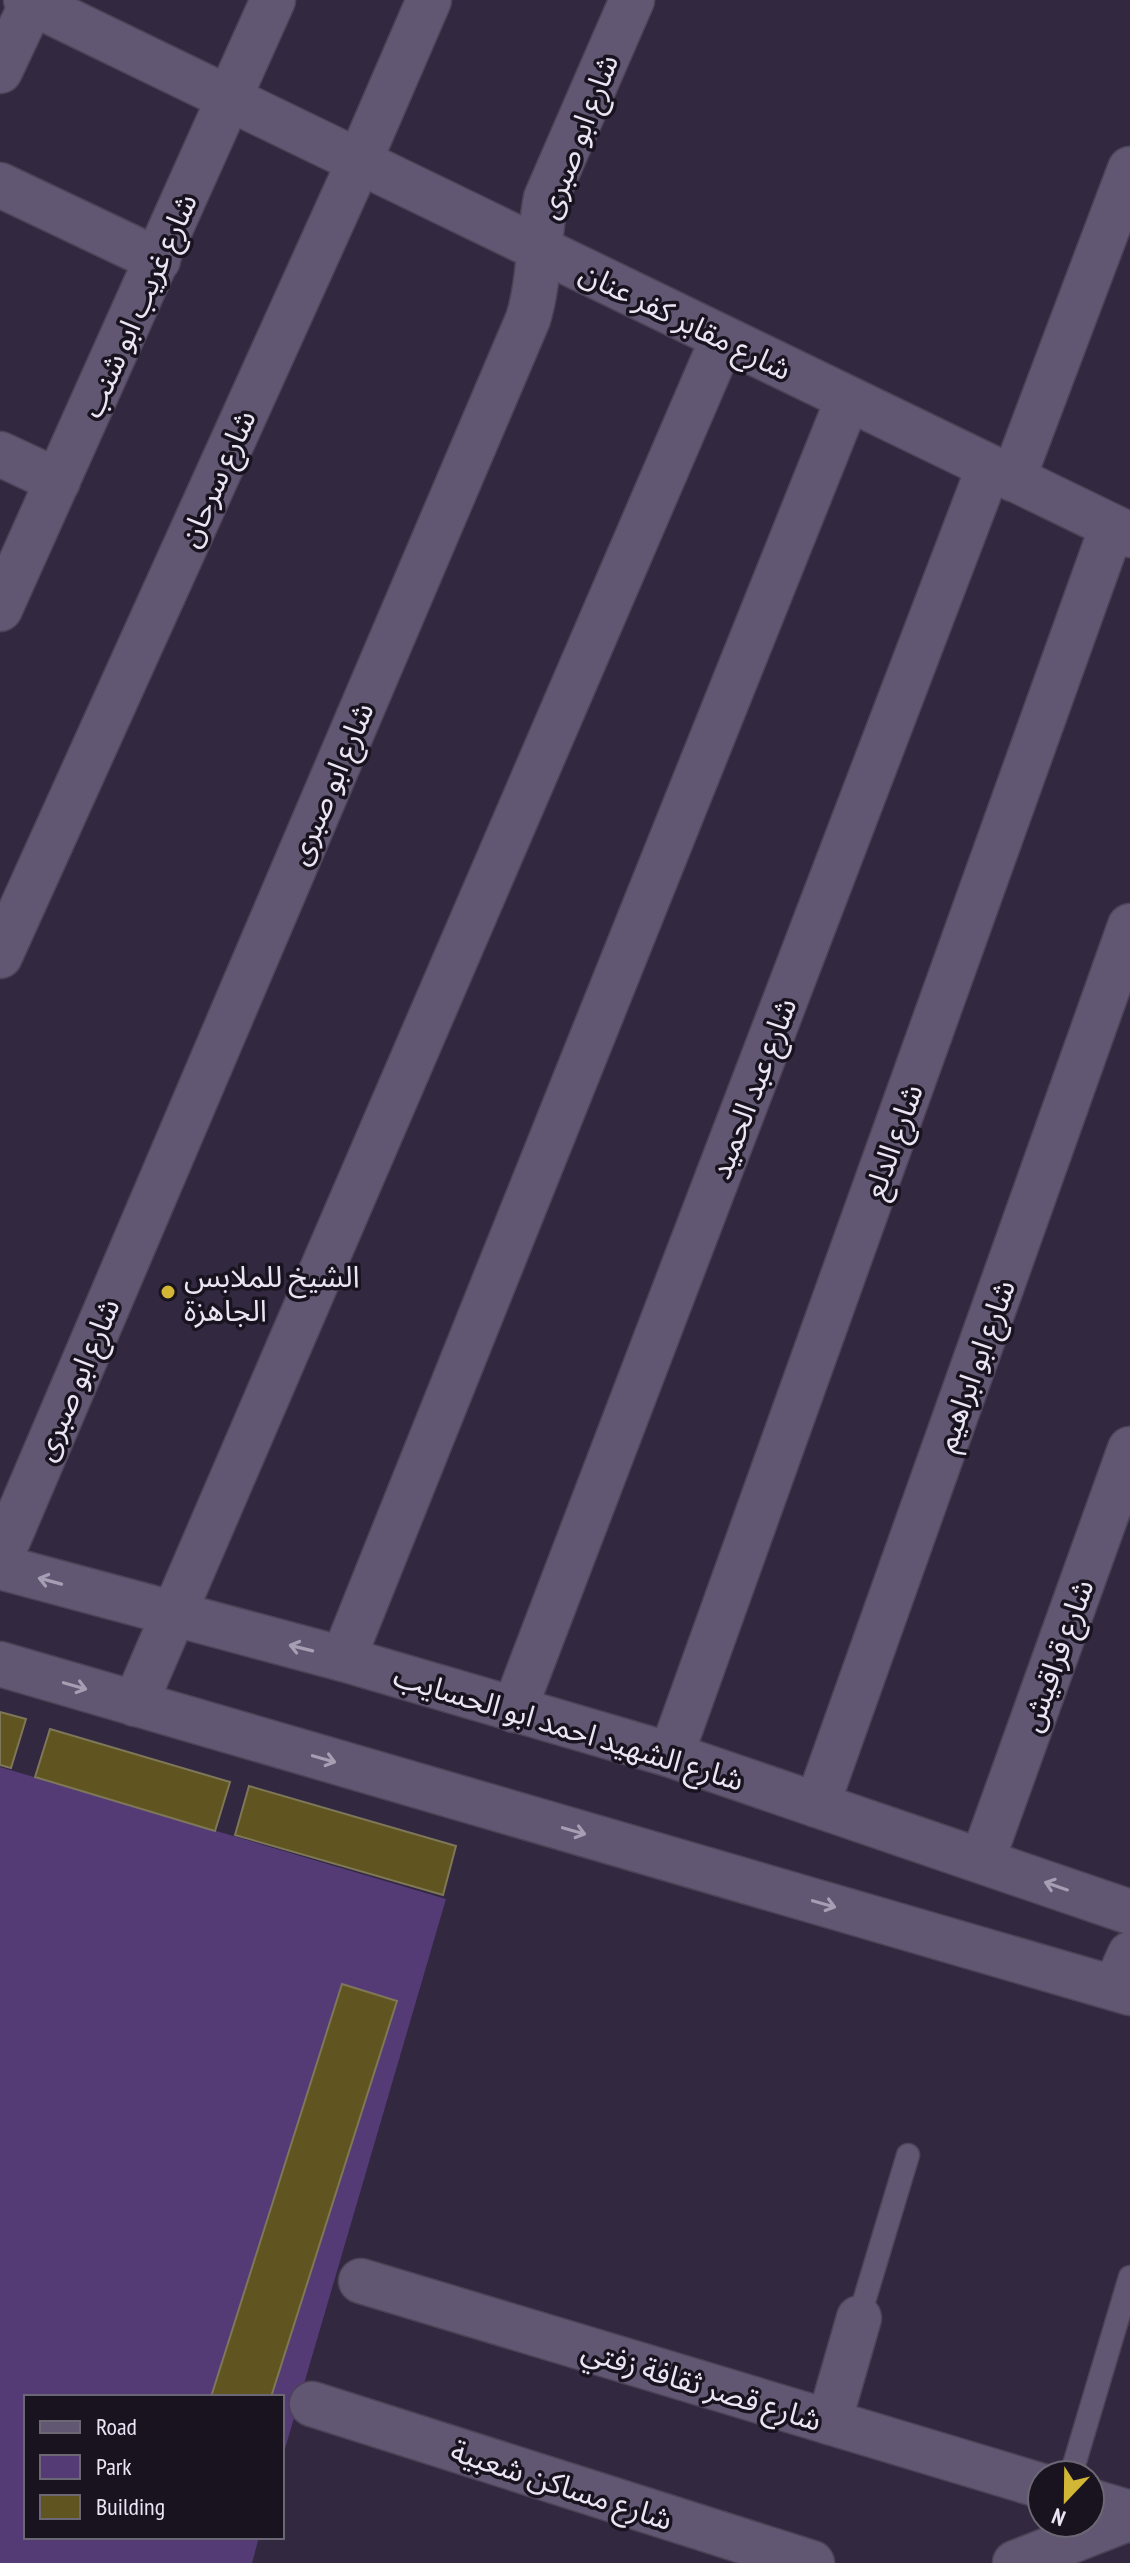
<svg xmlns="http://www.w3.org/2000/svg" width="1130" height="2563" font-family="'PT Sans Narrow','Noto Sans Arabic',sans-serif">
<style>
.green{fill:#553b76}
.building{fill:#605520;stroke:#7e7758;stroke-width:2}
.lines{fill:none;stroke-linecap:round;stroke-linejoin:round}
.service-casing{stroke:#4c4357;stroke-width:25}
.minor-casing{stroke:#4c4357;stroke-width:47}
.secondary-casing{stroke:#4c4357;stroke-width:47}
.service{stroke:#625772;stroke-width:22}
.minor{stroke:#625772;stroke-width:44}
.secondary{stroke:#625772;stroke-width:44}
.oneway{stroke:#a69eb3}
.poi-dot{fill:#d2b736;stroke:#18131e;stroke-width:3}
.labels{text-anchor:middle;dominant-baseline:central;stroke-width:7;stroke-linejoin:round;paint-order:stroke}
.street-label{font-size:30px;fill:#eae4f4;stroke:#18131e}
.poi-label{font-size:30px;fill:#eae4f4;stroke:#18131e;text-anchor:start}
</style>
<rect width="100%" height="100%" fill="#322840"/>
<path class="green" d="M0,1767L446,1899L282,2459V2397H26V2537H259L252,2563H0Z"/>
<g class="building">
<path d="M0,1712L26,1719L11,1768L0,1765Z"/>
<path d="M50,1729L230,1782L215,1831L35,1777Z"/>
<path d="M249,1786L456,1846L443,1895L235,1835Z"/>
<path d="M342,1984L397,2001L271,2397H211Z"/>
</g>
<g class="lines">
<defs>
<g id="service">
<path d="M859,2318L908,2155"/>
<path d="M1071,2475L1130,2277"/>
</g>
<g id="minor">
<path d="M26,0L1130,535"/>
<path d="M0,71L32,3"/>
<path d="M0,185L158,260"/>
<path d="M0,454L58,481"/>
<path d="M1013,479L1130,169"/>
<path d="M0,609L273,0"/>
<path d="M0,956L359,162L429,0"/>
<path d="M0,1559L528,319C540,280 538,239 546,198L632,0"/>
<path d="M0,1567L343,1659L671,1755L1130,1912"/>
<path d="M343,1659L848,399"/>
<path d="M0,1664L1130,1993"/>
<path d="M135,1704L723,338"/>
<path d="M514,1710L989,467"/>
<path d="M671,1755L1112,527"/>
<path d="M817,1805L1130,926"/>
<path d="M982,1861L1130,1449"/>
<path d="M1115,1988L1130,1954"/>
<path d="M361,2281L1042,2486"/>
<path d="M312,2404L812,2563"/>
<path d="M829,2422L859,2318"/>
<path d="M1090,2501L1130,2513"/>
</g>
<path id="secondary" d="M1015,2563L1130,2518"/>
</defs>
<use href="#service" class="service-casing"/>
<use href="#minor" class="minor-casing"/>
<use href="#secondary" class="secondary-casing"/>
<use href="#service" class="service"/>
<use href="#minor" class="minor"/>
<use href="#secondary" class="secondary"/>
</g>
<defs><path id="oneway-shaft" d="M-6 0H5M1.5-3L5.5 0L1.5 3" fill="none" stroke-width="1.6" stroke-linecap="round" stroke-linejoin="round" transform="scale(2)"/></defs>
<g class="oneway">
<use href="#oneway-shaft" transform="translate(50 1581) rotate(-165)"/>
<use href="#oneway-shaft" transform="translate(301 1648) rotate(-166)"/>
<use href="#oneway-shaft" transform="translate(75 1686) rotate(16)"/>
<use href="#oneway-shaft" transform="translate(324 1759) rotate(16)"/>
<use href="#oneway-shaft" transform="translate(574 1831) rotate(16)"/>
<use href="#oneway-shaft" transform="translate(1056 1886) rotate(-161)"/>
<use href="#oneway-shaft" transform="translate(824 1904) rotate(16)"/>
</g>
<circle class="poi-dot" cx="168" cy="1292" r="8"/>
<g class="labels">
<g class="street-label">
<text transform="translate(577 136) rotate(-69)">شارع ابو صبرى</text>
<text transform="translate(138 305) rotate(-66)">شارع غريب ابو شنب</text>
<text transform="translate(686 320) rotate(26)">شارع مقابر كفر عنان</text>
<text transform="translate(216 478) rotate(-66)">شارع سرحان</text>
<text transform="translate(330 783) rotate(-67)">شارع ابو صبرى</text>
<text transform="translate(752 1088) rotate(-69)">شارع عبد الحميد</text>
<text transform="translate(892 1141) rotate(-70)">شارع الدلع</text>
<text transform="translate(974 1365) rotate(-70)">شارع ابو ابراهيم</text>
<text transform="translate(76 1379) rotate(-67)">شارع ابو صبرى</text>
<text transform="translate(1056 1655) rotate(-70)">شارع قراقيش</text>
<text transform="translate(569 1727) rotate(17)">شارع الشهيد احمد ابو الحسايب</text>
<text transform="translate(702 2384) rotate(17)">شارع قصر ثقافة زفتي</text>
<text transform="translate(562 2484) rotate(18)">شارع مساكن شعبية</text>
</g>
<g class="poi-label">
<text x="184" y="1275">الشيخ للملابس<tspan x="184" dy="34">الجاهزة</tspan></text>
</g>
</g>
<rect x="24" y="2395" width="260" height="144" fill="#18131e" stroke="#6c6774" stroke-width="2"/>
<rect x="40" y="2421" width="40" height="12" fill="#625772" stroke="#6c6774" stroke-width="2"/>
<text x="96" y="2435" font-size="24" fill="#eae4f4">Road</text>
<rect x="40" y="2455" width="40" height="24" fill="#553b76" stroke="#6c6774" stroke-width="2"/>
<text x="96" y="2475" font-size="24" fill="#eae4f4">Park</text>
<rect x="40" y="2495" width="40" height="24" fill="#605520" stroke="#6c6774" stroke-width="2"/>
<text x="96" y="2515" font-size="24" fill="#eae4f4">Building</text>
<g transform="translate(1066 2499) rotate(202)"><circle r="38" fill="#18131e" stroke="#6c6774" stroke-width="2"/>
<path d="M0-6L14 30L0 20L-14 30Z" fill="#d2b736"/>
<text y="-12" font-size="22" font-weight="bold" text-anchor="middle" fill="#eae4f4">N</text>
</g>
</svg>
